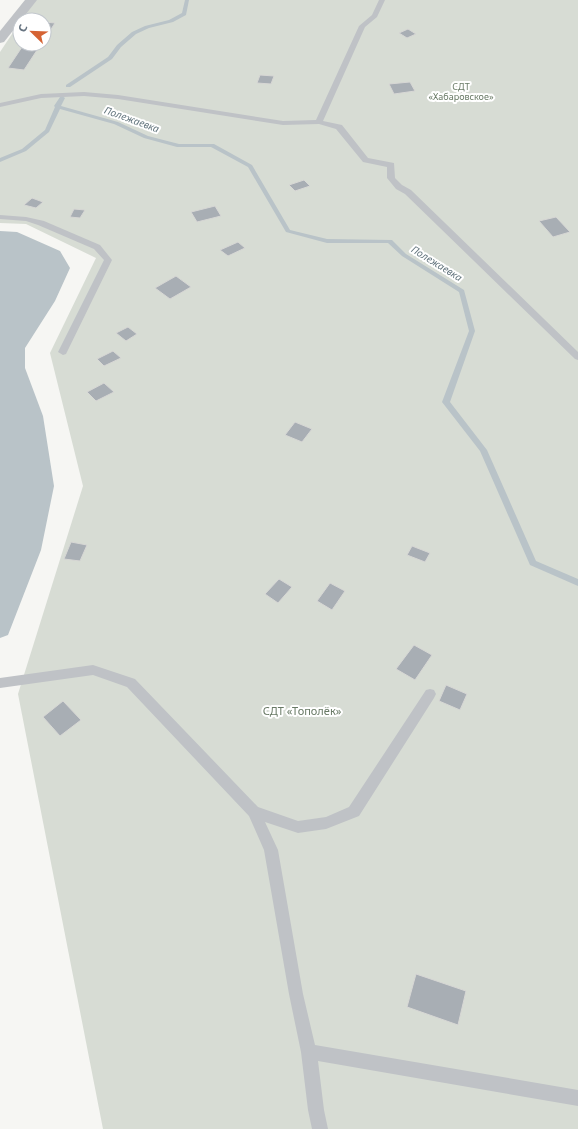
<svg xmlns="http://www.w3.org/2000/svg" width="578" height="1129" font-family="'Noto Sans',sans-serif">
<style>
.green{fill:#d7dcd4}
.water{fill:#b9c3c8}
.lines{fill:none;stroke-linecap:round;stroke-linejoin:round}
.stream{fill:#b9c3c8;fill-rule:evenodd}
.building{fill:#a8aeb4;stroke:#d7d7d5}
.lane{fill:#bfc2c6;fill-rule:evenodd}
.street{fill:#bfc2c6;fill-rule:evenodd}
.labels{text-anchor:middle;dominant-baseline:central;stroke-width:4;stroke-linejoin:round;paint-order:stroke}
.far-park-label{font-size:9px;fill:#687965;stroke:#fff}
.far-water-label{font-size:10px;font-style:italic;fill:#63757e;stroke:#fff}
.park-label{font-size:11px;fill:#687965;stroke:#fff}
</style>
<rect width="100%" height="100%" fill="#f6f6f3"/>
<path class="green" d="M35,0H578V1129H103L18,694L83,486L50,353L96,258L26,224L0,223V52L20,22V44H44V20H21Z"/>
<path class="water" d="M0,231L17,232L60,251L70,268L55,301L25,348V368L43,416L54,486L41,550L8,635L0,638Z"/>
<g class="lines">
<g class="stream">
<path d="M185,0H189L186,15L173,22L149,28L136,34L121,47L112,59L70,87H66V85L108,57L117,45L132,32L145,26L169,20L182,13Z"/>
<path d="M62,96L65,98L61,106L118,122L148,136L179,144H214L252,165L290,230L327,239L392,240L406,254L464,290L475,331L450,402L487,450L536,561L578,579V586L530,565L480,451L442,402L469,331L459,292L402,256L388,243H327L286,232L248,167L211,147H177L144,138L114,124L60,109L49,132L26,151L0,162V158L22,149L45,130L55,107L54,106L60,97Z"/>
</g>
</g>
<g class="building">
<path d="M44,22L55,23L44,40Z"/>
<path d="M408,29L416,34L407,38L399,33Z"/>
<path d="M24,44H41L24,70L8,68Z"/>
<path d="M260,75L274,76L271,84L257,83Z"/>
<path d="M410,82L415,91L394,94L389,84Z"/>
<path d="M304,180L310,186L295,191L289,185Z"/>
<path d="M32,198L43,202L36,208L24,205Z"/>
<path d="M215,206L221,216L197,222L191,212Z"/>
<path d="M74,209L85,210L80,218L70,217Z"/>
<path d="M556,217L570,232L553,237L539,221Z"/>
<path d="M238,242L245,248L228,256L220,250Z"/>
<path d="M176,276L191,287L170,299L155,288Z"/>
<path d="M128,327L137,334L126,341L116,333Z"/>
<path d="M113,351L121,358L104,366L97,359Z"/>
<path d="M104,383L114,392L96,401L87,392Z"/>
<path d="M295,422L312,429L302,442L285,435Z"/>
<path d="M71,542L87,545L80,561L64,559Z"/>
<path d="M412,546L430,553L425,562L407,555Z"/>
<path d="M279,579L292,587L278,603L265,594Z"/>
<path d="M330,583L345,591L332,610L317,601Z"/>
<path d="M414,645L432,655L415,680L396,669Z"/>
<path d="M446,685L467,694L460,710L439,701Z"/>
<path d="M63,701L81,720L60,736L43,717Z"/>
<path d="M416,974L466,991L458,1025L407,1007Z"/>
</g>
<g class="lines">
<g class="lane">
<path d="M379,0H385L377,17L365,27L323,121L342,125L368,158L394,163L395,178L402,185L411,190L578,352V360L575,359L405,194L396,189L387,178V167L363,162L336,129L319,124L283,125L118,99L84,96L41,98L0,107V103L41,94L84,92L118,95L283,121L316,120L359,26L372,15Z"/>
<path d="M0,215L26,217L44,221L100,245L112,260L66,354L63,355L58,352L104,260L94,249L38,225L26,221L0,219Z"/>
<path d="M93,665L135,679L258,807L298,821L326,817L349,807L426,690L430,689L434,690L436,694L434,698L359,816L326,829L298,833L265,822L278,850L303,994L315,1045L578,1090V1106L318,1061L324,1110L328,1129H312L308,1110L301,1052L289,994L264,850L249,816L127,687L93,675L0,688V678Z"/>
</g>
<path class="street" d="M25,0H37L4,42L0,43V31Z"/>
</g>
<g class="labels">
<g class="far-park-label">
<text x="461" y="86">СДТ<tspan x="461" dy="10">«Хабаровское»</tspan></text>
</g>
<g class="far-water-label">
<text transform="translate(132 119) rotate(20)">Полежаевка</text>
<text transform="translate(437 263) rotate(32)">Полежаевка</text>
</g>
<g class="park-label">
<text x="302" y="710">СДТ «Тополёк»</text>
</g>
</g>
<g transform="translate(32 32) rotate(293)"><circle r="19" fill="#ffffff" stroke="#c2c7cd"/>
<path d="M0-3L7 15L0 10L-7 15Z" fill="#d56334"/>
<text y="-6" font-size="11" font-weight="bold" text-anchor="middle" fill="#677481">С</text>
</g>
</svg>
